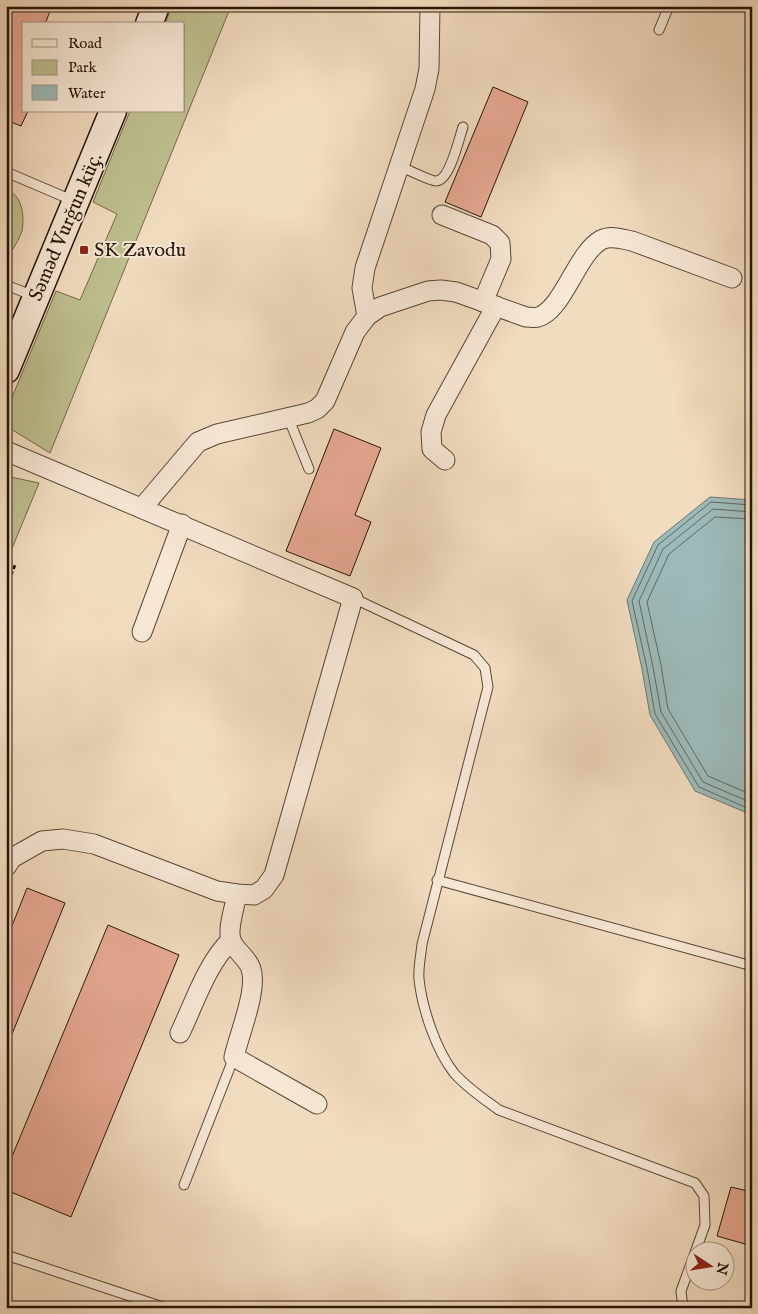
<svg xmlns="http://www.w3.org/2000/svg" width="758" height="1314" font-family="'IM FELL English',serif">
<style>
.green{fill:#bebf90;stroke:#726a4a}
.water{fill:#9cbab9;stroke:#6d7871}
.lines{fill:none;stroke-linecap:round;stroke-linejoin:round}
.shore{stroke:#62675f;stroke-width:1}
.building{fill:#e8a994;stroke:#271405}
.lane-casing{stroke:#5a4634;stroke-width:11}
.street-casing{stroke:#5a4634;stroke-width:21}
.secondary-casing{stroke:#271405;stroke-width:29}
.path{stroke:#271405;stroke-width:3;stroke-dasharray:4 2.5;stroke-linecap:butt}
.lane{stroke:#f7e8d6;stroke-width:9}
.street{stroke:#f7e8d6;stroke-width:19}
.secondary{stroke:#f7e8d6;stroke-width:26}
.poi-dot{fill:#8f2418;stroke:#f7e8d6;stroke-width:2}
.labels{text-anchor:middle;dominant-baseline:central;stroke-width:4;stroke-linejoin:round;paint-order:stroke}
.street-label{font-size:20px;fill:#271405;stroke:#f7e8d6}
.poi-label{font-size:20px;fill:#271405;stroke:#f7e8d6;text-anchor:start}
</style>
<rect width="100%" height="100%" fill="#f2dcc0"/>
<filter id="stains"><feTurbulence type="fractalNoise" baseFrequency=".004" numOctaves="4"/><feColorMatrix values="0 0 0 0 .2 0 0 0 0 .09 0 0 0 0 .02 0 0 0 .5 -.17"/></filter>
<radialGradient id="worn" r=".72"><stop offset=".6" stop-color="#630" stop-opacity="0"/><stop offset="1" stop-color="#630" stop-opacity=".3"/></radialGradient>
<g class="green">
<path d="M172,6H231L50,453L6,426V412L56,291L80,300L117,214L93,202L130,111H184V24H165Z"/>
<path d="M6,189C22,195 25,215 22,231C20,237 16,244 13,249L6,252Z"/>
<path d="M6,476L39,483L6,563Z"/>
</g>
<path class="water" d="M710,497L752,500V815L695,791L650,715L642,669L627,600L654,542Z"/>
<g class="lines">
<g class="shore">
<path d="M752,505L711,502L658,545L632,601L647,668L655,714L699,787L752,810"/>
<path d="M752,512L713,509L663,549L639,601L653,667L661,712L703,782L752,803"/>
<path d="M752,519L715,517L669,554L647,602L661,665L668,709L708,776L752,795"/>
</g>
</g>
<g class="building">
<path d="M6,6H52L45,24H24V111H28L21,126L6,120Z"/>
<path d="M493,87L528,102L481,217L445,202Z"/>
<path d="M334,429L381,448L355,515L371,522L350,576L286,551Z"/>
<path d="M27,888L65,903L6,1049V941Z"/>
<path d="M108,925L179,955L71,1217L6,1190V1171Z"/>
<path d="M731,1187L752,1192V1246L717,1236Z"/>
</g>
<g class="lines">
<defs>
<g id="lane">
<path d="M659,30L669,6"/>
<path d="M399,166C407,169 430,181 436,181C450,181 459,138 463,127"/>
<path d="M6,172L74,201"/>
<path d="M6,285L34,296"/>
<path d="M288,417L309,469"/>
<path d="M353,598L474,655L485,668L488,687L422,944C421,955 418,968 419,979C422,1008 436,1050 454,1073C467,1088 484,1099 499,1110L695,1183L704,1196L705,1225L681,1291L683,1308"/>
<path d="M437,880L752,966"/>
<path d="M184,1185L234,1057"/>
<path d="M6,1255L166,1308"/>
</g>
<g id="street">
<path d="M442,215L492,235L500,243L501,259L483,302"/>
<path d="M367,316L380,307L428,291L441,290L456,292L526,317C530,317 535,318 538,317C563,310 577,253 601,240C611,235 622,239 632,241L732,278"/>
<path d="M6,451L353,598L274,875L264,889L254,895L237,894L217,891L94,844L63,839L42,841L12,858L6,867"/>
<path d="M445,460L432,449L431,432L436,415L496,306"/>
<path d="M142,508L198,442L217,434L308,413L317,409L325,401L355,332L367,316L362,288L365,268L425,89L429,69L430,6"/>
<path d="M142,632L182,524"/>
<path d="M237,894C235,906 227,929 231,940C235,951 248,958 251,969C258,990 239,1034 234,1057L317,1104"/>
<path d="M180,1033C195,1002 206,965 231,940"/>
</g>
<g id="secondary">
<path d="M149,24L156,6"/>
<path d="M6,370L113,111"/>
</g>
</defs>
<use href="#lane" class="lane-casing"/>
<use href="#street" class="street-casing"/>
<use href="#secondary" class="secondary-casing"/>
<path class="path" d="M6,587L15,565"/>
<use href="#lane" class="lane"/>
<use href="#street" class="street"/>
<use href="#secondary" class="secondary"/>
</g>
<rect class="poi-dot" x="79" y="245" width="10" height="10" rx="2.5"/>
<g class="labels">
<g class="street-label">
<text transform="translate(66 227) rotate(-67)">Səməd Vurğun küç.</text>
</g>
<g class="poi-label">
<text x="94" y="250">SK Zavodu</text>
</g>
</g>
<rect width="758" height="1314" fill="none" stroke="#f2dcc0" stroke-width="25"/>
<rect x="8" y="8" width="743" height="1299" fill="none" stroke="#271405" stroke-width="2.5"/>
<rect x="12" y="12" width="733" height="1289" fill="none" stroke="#271405"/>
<rect x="22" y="22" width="162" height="90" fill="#f7e8d6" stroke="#a49382"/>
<rect x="32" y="39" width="25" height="8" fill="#f7e8d6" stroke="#a49382"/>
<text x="68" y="48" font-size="15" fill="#271405">Road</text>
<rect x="32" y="60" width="25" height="15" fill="#bebf90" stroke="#a49382"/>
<text x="68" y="72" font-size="15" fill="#271405">Park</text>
<rect x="32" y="85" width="25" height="15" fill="#9cbab9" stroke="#a49382"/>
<text x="68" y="98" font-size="15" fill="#271405">Water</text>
<g transform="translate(710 1266) rotate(102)"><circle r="24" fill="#f7e8d6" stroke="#a49382"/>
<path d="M0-4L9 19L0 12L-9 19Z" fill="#8f2418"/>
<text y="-8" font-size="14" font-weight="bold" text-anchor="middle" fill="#271405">N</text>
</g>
<rect width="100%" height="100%" filter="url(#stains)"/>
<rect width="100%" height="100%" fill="url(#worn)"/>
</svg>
